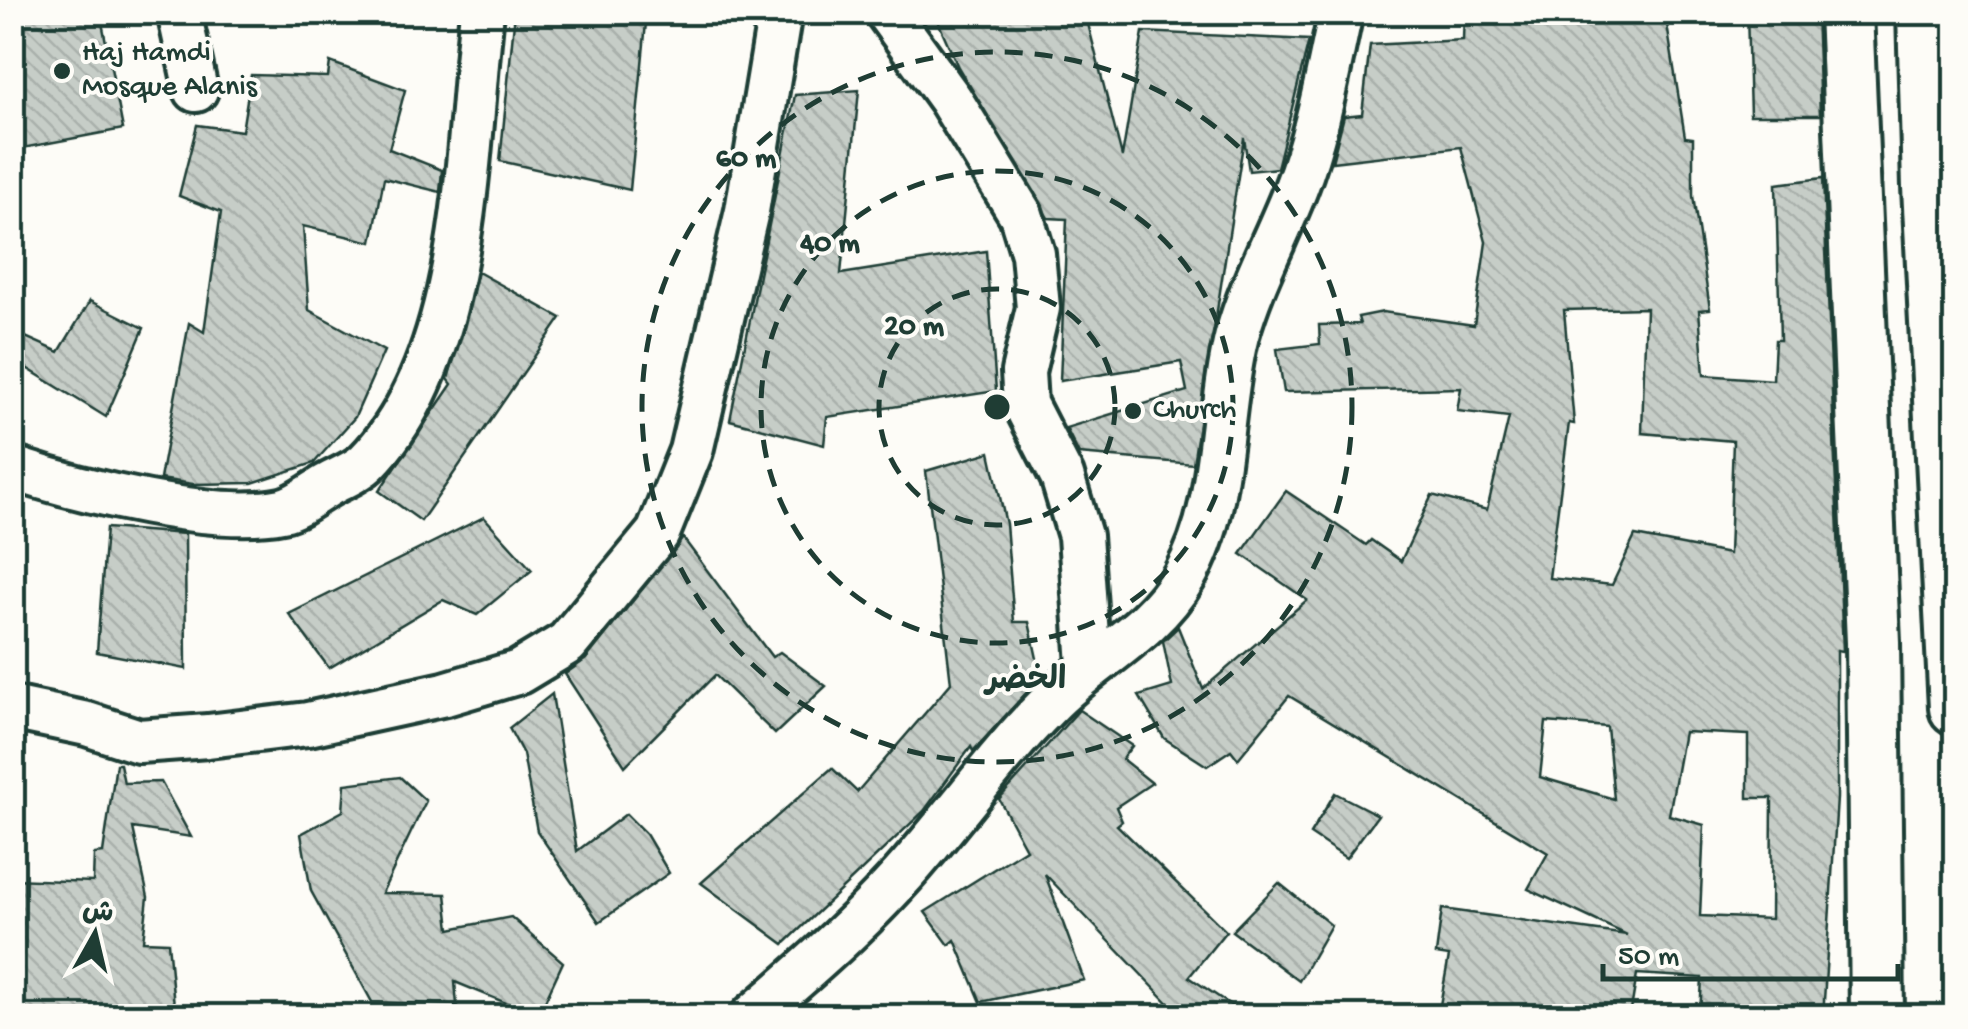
<svg xmlns="http://www.w3.org/2000/svg" width="1968" height="1029" font-family="'Gochi Hand','Playpen Sans Arabic',sans-serif">
<style>
.building{fill:url(#building-back-hatch);stroke:#1f3d34;stroke-width:2.5;fill-rule:evenodd}
.lines{fill:none;stroke-linecap:round;stroke-linejoin:round}
.minor-casing{stroke:#1f3d34;stroke-width:50}
.major-casing{stroke:#1f3d34;stroke-width:60}
.minor{stroke:#fdfcf7;stroke-width:42}
.major{stroke:#fdfcf7;stroke-width:52}
.ring{fill:none;stroke:#1f3d34;stroke-width:5;stroke-dasharray:18 12}
.poi-dot{fill:#1f3d34;stroke:#fdfcf7;stroke-width:4}
.labels{text-anchor:middle;dominant-baseline:central;stroke-width:8;stroke-linejoin:round;paint-order:stroke}
.poi-label{font-size:30px;fill:#1f3d34;stroke:#fdfcf7;text-anchor:start}
.neighbourhood-label{font-size:32px;font-weight:bold;fill:#1f3d34;stroke:#fdfcf7}
.centre{fill:#1f3d34;stroke:#fdfcf7;stroke-width:5}
.ring-label{font-size:30px;text-anchor:middle;font-weight:bold;fill:#1f3d34;stroke:#fdfcf7;stroke-width:8;stroke-linejoin:round;paint-order:stroke}
</style>
<defs>
<pattern id="building-back-hatch" width="6" height="6" patternUnits="userSpaceOnUse" patternTransform="scale(2.5)"><rect width="6" height="6" fill="#c6cdc7"/><path d="M-1 5l2 2M0 0l6 6M5-1l2 2" fill="none" stroke="#aab1ac"/></pattern>
</defs>
<rect width="100%" height="100%" fill="#fdfcf7"/>
<filter id="ink" filterUnits="userSpaceOnUse"><feTurbulence type="fractalNoise" baseFrequency=".01" numOctaves="2"/><feDisplacementMap in="SourceGraphic" scale="20" xChannelSelector="R" yChannelSelector="G"/><feConvolveMatrix kernelMatrix="1 2 1 2 8 2 1 2 1" color-interpolation-filters="sRGB"/></filter>
<g filter="url(#ink)">
<g class="building">
<path d="M12,12H100L123,129L12,150Z"/>
<path d="M515,12H647L630,190L500,161Z"/>
<path d="M965,12H1085L1122,157L1143,32L1309,40L1277,168L1249,171L1244,138L1193,464L1079,454L1066,428L1187,391L1181,362L1060,381L1067,219L1048,218L958,67L937,19Z"/>
<path d="M1464,12H1665L1685,137L1693,138V196L1710,309L1699,310L1704,375L1773,380L1775,340H1780L1776,184L1823,178L1843,651L1837,650V798L1823,1016H1700L1702,978L1637,974L1630,1016L1495,1004V1016H1438L1449,956L1436,954L1442,909L1627,935L1528,889L1548,853L1289,696L1238,759L1231,750L1207,766L1164,738L1139,696L1172,686L1163,641L1178,627L1203,689L1307,600L1241,554L1286,491L1366,545L1371,540L1401,561L1432,495L1487,510L1509,417L1457,411L1461,388L1284,392L1277,349L1320,344L1319,325L1360,324L1358,317L1383,312L1474,325L1486,242L1461,147L1332,162L1344,116L1362,114L1370,45L1463,40ZM1646,308L1642,433L1733,441L1729,554L1635,536L1612,585L1549,578L1569,423L1574,424L1564,310ZM1546,722L1607,727L1614,799L1540,777ZM1684,732L1748,735V798H1772L1771,919L1700,916L1704,825L1669,815Z"/>
<path d="M1747,12H1816L1820,115H1750Z"/>
<path d="M330,62L405,90L389,149L442,170L440,192L384,178L372,242L303,226L309,310L384,351L355,417L314,463L252,483L193,484L160,479L189,323L204,332L221,212L179,196L197,125L242,131L251,75L328,77Z"/>
<path d="M859,90L841,274L986,251L996,391L827,417L824,445L730,420L795,95Z"/>
<path d="M478,272L561,318L421,521L379,491L452,384L448,379Z"/>
<path d="M90,301L144,328L106,417L12,359V331L59,352Z"/>
<path d="M990,452L1006,524L1014,622H1029L1041,677L973,751L971,747L924,811L784,944L701,883L832,768L857,792L951,683L926,471Z"/>
<path d="M484,517L532,570L477,615L443,600L329,668L289,614Z"/>
<path d="M106,528L185,534L186,669L97,652Z"/>
<path d="M683,538L772,657L780,652L826,686L775,734L715,675L625,766L565,674L586,659Z"/>
<path d="M552,694L577,851L626,814L646,834L669,873L599,922L537,831L523,754L509,728Z"/>
<path d="M1079,710L1132,746L1122,759L1152,783L1116,807L1122,821L1117,825L1226,931L1189,977L1247,1016H1181L1045,874L1084,980L981,1002L955,940L949,945L925,912L1026,849L999,799Z"/>
<path d="M116,764H120L124,783L161,782L191,837L133,828L148,897L143,941L168,942L175,1016H12V879L93,882L94,854L103,853Z"/>
<path d="M400,777L426,801L382,893L446,894L450,929L511,917L563,962L538,1016L455,982L457,1005L372,1002L311,891L301,834L343,811L345,784Z"/>
<path d="M1335,793L1378,815L1346,858L1310,834Z"/>
<path d="M1279,883L1331,925L1299,981L1232,931Z"/>
</g>
<g class="lines">
<defs>
<g id="minor">
<path d="M179,12L196,90"/>
<path d="M887,12L950,99L1021,215L1033,254L1038,308L1023,372L1025,404L1062,476L1080,536L1089,665"/>
<path d="M12,468C78,490 214,524 282,510C297,507 314,493 328,485C340,478 357,472 367,462C470,357 466,149 482,12"/>
<path d="M12,708L87,724L139,741L208,736L308,724L445,694L519,672L567,643L658,533L691,451L747,211L780,12"/>
<path d="M753,1016C812,965 871,914 921,854C964,804 1002,751 1048,705C1092,659 1152,633 1184,577C1226,504 1217,414 1237,335C1251,284 1277,237 1296,188C1318,132 1328,71 1341,12"/>
</g>
<g id="major">
<path d="M1846,12L1873,642L1877,1016"/>
<path d="M1924,12L1929,187L1956,708"/>
</g>
</defs>
<use href="#minor" class="minor-casing"/>
<use href="#major" class="major-casing"/>
<use href="#minor" class="minor"/>
<use href="#major" class="major"/>
</g>
</g>
<g class="ring">
<circle cx="997" cy="407" r="118"/>
<circle cx="997" cy="407" r="236"/>
<circle cx="997" cy="407" r="355"/>
</g>
<g class="poi-dot">
<circle cx="62" cy="71" r="10"/>
<circle cx="1133" cy="411" r="10"/>
</g>
<g class="labels">
<g class="poi-label">
<text x="82" y="54">Haj Hamdi<tspan x="82" dy="34">Mosque Alanis</tspan></text>
<text x="1153" y="411">Church</text>
</g>
<g class="neighbourhood-label">
<text x="1026" y="682">الخضر</text>
</g>
</g>
<circle cx="997" cy="407" r="15" class="centre"/>
<g class="ring-label">
<text x="746" y="166">60 m</text>
<text x="830" y="251">40 m</text>
<text x="914" y="334">20 m</text>
</g>
<rect width="1968" height="1029" fill="none" stroke="#fdfcf7" stroke-width="50"/>
<rect x="25" y="25" width="1918" height="979" fill="none" stroke="#1f3d34" stroke-width="4" filter="url(#ink)"/>
<g transform="translate(95 934) rotate(8)" stroke="#fdfcf7" stroke-width="8" paint-order="stroke">
<path d="M0-8L18 38L0 25L-18 38Z" fill="#1f3d34"/>
<text y="-15" font-size="28" font-weight="bold" text-anchor="middle" fill="#1f3d34">ش</text>
</g>
<path d="M1603 964v15h295v-15" fill="none" stroke="#1f3d34" stroke-width="5"/>
<text x="1618" y="964" font-size="30" fill="#1f3d34" stroke="#fdfcf7" stroke-width="8" paint-order="stroke">50 m</text>
</svg>
